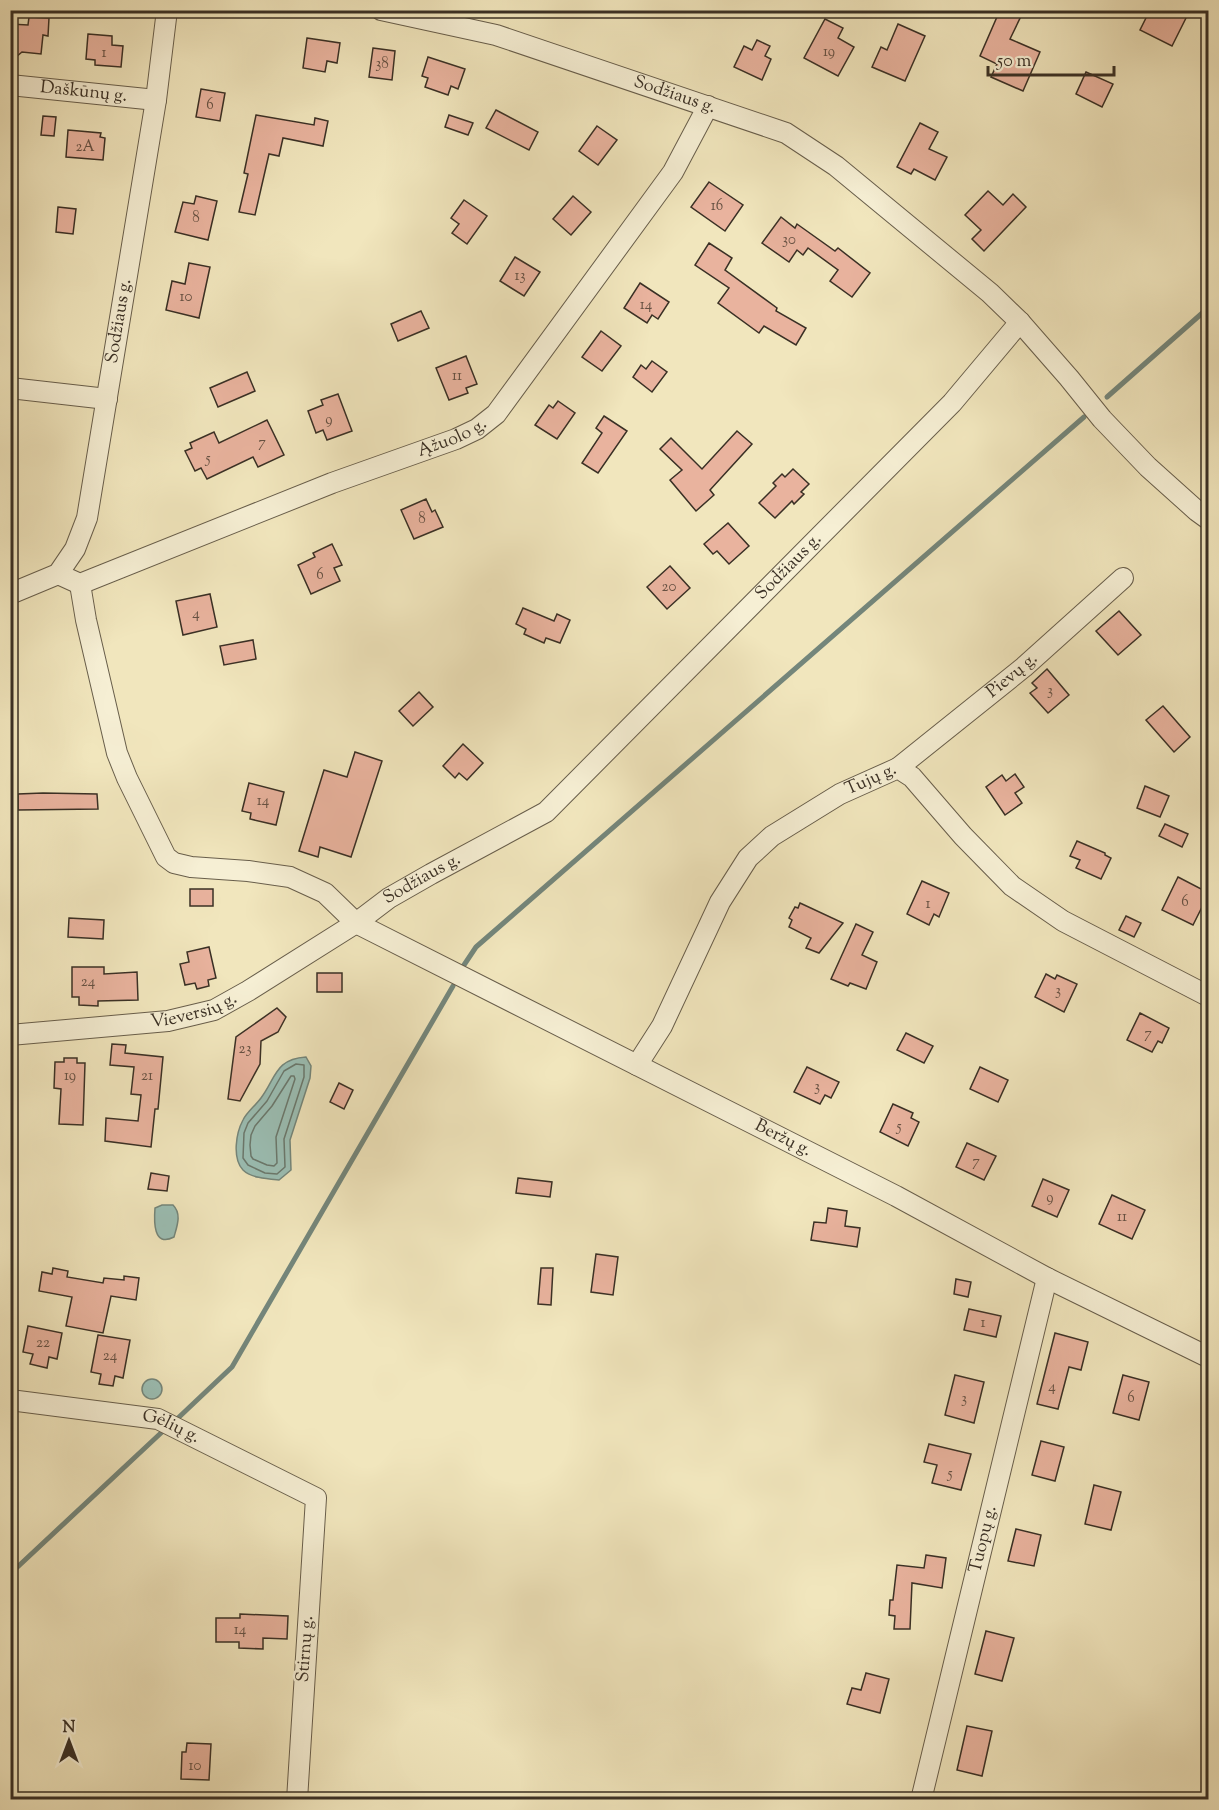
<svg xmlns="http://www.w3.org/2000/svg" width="1219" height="1810" font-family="'Sorts Mill Goudy',serif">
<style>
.water{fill:#9bbfb5;stroke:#74867b;stroke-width:1.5}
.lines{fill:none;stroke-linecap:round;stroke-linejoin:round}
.shore{stroke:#6a786d;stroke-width:1.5}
.stream{stroke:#74867b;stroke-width:5}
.building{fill:#e9b39e;stroke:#3a3025;stroke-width:1.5}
.street-casing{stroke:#685e4b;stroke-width:22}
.street{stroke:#f6efd4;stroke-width:20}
.labels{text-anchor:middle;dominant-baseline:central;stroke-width:5;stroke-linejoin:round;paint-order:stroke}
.number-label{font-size:15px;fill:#665143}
.street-label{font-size:18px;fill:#3a3025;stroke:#f6efd4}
</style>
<rect width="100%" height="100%" fill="#f1e6bd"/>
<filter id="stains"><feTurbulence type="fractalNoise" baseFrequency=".00333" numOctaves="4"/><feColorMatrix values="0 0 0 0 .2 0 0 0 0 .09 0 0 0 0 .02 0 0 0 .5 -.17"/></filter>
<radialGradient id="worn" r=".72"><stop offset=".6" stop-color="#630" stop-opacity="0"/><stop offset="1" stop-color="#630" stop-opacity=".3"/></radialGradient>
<g class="water">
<path d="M306,1057L311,1066L310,1078L290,1140L291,1170L279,1180C268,1179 251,1178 243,1170C232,1158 236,1133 243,1120C247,1112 255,1106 261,1098C276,1078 275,1059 306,1057Z"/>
<path d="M162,1205H173C182,1214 177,1226 174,1237C153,1248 154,1221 155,1208Z"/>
<circle cx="152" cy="1389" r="10"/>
</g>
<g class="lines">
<g class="shore">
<path d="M296,1064L304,1065V1077L284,1139L285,1167L277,1174L265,1173L248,1165L243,1158L244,1133L248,1123L267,1101L284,1071Z"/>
<path d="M291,1076H294L295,1079L276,1137L277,1163L274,1166L267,1165L253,1159L251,1156L250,1145L251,1135L255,1126L272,1106Z"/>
</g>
<g class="stream">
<path d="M1107,397L1208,308"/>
<path d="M464,965L476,947L1084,417"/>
<path d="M177,1419L232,1367L453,986"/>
<path d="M10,1574L162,1432"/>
</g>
</g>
<g class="building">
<path d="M1000,10H1024L1010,39L1040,52L1023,91L991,77L997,64L980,56Z"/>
<path d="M1150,10H1190L1172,46L1140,30Z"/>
<path d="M29,17L49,18L48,36L43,35L41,54L22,52L16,57L10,50V24L28,25Z"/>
<path d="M825,19L843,28L838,38L854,47L838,76L804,58Z"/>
<path d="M898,24L925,36L905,81L872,67L881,47L887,50Z"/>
<path d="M88,34L112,36V45L123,46L121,67L95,65V60L86,59Z"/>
<path d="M307,38L340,43L337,63L327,61L325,72L303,68Z"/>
<path d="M757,40L770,46L765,56L771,59L762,80L734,67L744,46L752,50Z"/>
<path d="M373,48L395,51L392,80L369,77Z"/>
<path d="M428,57L465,69L458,89L451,86L448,95L425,87L428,78L422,76Z"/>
<path d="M1086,72L1113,84L1102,107L1076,94Z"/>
<path d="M201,89L225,93L220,121L196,117Z"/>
<path d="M496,110L538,132L529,150L486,128Z"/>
<path d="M256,115L314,125L315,118L328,121L323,146L283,138L279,156L269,154L255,215L239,212L248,174L244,173Z"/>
<path d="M449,115L473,123L468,135L445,127Z"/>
<path d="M43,116L56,117L54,136L41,135Z"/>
<path d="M920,123L938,132L929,149L947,157L935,180L914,169L911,174L897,167Z"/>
<path d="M597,126L617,140L598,165L579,151Z"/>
<path d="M68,130L101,133L100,137L105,138L103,160L66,157Z"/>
<path d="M709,182L743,205L725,231L691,207Z"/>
<path d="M988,191L1003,205L1013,194L1026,207L984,251L972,239L981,230L965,215Z"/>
<path d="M196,196L217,201L208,240L175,232L183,202L194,204Z"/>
<path d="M573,196L591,212L571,235L553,219Z"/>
<path d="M464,200L487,216L467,244L452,233L459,224L451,218Z"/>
<path d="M58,207L76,209L73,234L56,232Z"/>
<path d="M781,217L795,228L797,224L835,251L838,248L870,273L852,297L830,281L838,270L808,248L803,255L797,250L789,262L762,243Z"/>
<path d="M709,243L732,258L725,270L777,308L776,311L806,328L796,345L764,326L759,333L718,303L729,288L695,265Z"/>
<path d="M515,257L540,272L524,296L500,281Z"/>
<path d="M189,263L210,267L199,318L166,310L172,281L185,284Z"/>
<path d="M640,283L669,302L658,319L652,315L647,323L624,308Z"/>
<path d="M421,311L429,328L398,341L391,324Z"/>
<path d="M601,331L621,346L602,371L582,357Z"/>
<path d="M466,356L477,384L466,388L468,393L449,400L436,368Z"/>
<path d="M652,361L667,372L652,392L633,377L641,365L646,369Z"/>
<path d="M247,372L255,391L218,407L210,388Z"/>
<path d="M338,394L352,431L327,440L323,430L316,433L308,411L323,405L321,400Z"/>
<path d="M558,401L575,413L557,439L535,425L549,405L553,408Z"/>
<path d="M604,416L627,431L598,473L582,463L602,433L596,428Z"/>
<path d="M267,420L284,455L258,467L253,457L207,479L201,468L195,471L185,451L192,448L190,443L214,432L219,443Z"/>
<path d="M737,431L752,444L710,490L714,495L696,511L670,480L682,470L660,449L671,438L702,469Z"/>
<path d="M793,469L809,484L801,492L804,494L794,504L792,501L775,518L759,503L776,486L773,483L782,474L785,477Z"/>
<path d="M426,499L432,512L435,510L443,527L414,539L401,510Z"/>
<path d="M728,523L749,546L729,564L717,551L713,554L704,544Z"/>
<path d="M332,544L342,565L334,568L340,581L311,594L298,565L315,557L313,553Z"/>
<path d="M670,566L690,588L667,609L647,587Z"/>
<path d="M210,594L217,627L183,635L176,601Z"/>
<path d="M523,608L554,621L557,614L570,620L560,643L546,638L544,643L524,634L526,629L516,624Z"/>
<path d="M1119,611L1141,635L1118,655L1096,631Z"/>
<path d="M253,640L256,659L224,665L220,646Z"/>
<path d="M1047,669L1069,695L1048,713L1030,693L1037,688L1032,683Z"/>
<path d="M419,692L433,707L413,726L399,711Z"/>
<path d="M1163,706L1190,737L1174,752L1146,720Z"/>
<path d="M463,744L483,763L467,780L459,773L455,778L443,766Z"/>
<path d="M355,752L382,761L351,857L320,847L318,857L299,851L324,770L347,777Z"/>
<path d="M1015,774L1024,787L1015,793L1022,803L1005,815L986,787L1002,775L1006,781Z"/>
<path d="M249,783L284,792L276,825L250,819L251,813L242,811Z"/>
<path d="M1145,786L1169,796L1160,817L1137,808Z"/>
<path d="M43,793L97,794L98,809L18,810V794Z"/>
<path d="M1165,824L1188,834L1182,847L1159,836Z"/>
<path d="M1077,841L1105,853V855L1111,858L1101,879L1076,868L1080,860L1070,856Z"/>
<path d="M1178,877L1209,893L1193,925L1162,910Z"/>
<path d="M922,881L949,893L939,917L934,914L929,925L907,914Z"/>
<rect x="190" y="889" width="23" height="17"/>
<path d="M800,903L843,923L819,953L806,948L811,938L789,927L792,920L789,918L795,907L798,908Z"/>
<path d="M1126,916L1141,923L1134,937L1119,930Z"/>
<path d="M69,918L104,920L103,939L68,937Z"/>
<path d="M856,924L873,932L862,955L877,962L866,989L850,983L848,986L831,979Z"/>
<path d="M209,947L216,978L208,980L209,986L197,989L195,983L185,985L180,964L189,962L187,952Z"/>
<path d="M72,967H104V974L137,972L138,1000L98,1001V1006L79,1005V997H72Z"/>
<rect x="317" y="973" width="25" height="19"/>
<path d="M1046,974L1055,979L1057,975L1077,984L1064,1012L1035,997Z"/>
<path d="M277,1008L286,1017L278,1032L261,1041L260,1064L240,1101L228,1099L236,1037Z"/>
<path d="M1140,1013L1169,1028L1162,1043L1158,1041L1152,1052L1127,1040Z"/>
<path d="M906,1033L933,1046L924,1063L897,1050Z"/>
<path d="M112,1044L126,1045L125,1053L163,1057L158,1109H155L151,1147L105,1141L106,1118L138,1121L141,1095L131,1094L134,1067L110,1065Z"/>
<path d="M64,1058H77V1063H85L83,1125L59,1124L61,1089L54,1088L55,1062H64Z"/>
<path d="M807,1067L839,1082L831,1098L825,1095L820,1104L794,1092Z"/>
<path d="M980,1067L1008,1080L998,1102L970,1089Z"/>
<path d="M339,1083L353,1090L344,1109L330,1102Z"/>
<path d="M893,1104L913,1113L911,1118L919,1122L908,1146L880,1132Z"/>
<path d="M967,1143L996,1156L984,1180L956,1167Z"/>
<path d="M151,1173L169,1176L167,1191L148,1189Z"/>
<path d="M518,1178L552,1182L550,1197L516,1193Z"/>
<path d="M1043,1179L1069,1190L1057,1217L1032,1206Z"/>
<path d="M1112,1195L1145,1210L1132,1239L1099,1224Z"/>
<path d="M828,1208L847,1211L845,1226L860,1228L857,1247L811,1240L814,1222L826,1223Z"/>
<path d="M596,1254L618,1257L613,1295L591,1292Z"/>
<path d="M53,1268L68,1271L67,1277L103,1283L104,1278L124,1280V1276L139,1278L136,1300L111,1296L103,1333L66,1326L72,1297L39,1291L42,1272L52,1274Z"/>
<path d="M541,1268H553L551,1305L538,1304Z"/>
<path d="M956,1279L971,1282L968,1297L954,1294Z"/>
<path d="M969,1309L1001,1316L996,1337L964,1330Z"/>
<path d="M28,1326L62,1333L57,1359L49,1357L47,1368L30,1364L33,1354L23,1352Z"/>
<path d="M1055,1333L1088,1342L1081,1370L1069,1367L1058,1409L1037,1404Z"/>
<path d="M98,1335L130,1340L123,1378L115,1376L113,1386L99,1384L101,1374L91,1372Z"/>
<path d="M955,1375L984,1382L974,1423L945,1415Z"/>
<path d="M1123,1375L1149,1382L1139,1420L1113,1413Z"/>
<path d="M1041,1441L1064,1447L1055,1481L1032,1475Z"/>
<path d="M929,1444L971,1454L961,1490L932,1483L937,1465L924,1462Z"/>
<path d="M1094,1485L1121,1492L1111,1530L1085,1524Z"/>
<path d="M1016,1529L1041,1535L1034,1566L1008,1561Z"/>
<path d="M926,1555L946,1558L942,1588L912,1583L910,1629H894L895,1616L889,1615L890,1600H893L897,1565L924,1568Z"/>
<path d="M240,1614L288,1616L287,1639L263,1638V1649L239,1648V1642H216V1618H240Z"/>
<path d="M986,1631L1014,1638L1002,1681L975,1674Z"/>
<path d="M866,1673L889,1679L880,1713L847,1704L852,1688L861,1690Z"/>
<path d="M967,1726L992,1731L982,1776L957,1770Z"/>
<path d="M187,1743L211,1744L209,1780L181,1779L182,1752H186Z"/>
</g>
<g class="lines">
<defs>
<g id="street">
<path id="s1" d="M381,10L496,35L786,133L836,166L990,293L1020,322L1069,378L1102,419L1148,467L1197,511L1208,519"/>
<path id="s2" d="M10,85L156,100"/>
<path d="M10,388L107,399"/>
<path id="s3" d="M58,574L80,584L332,483L456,439L477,429L496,414L673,172L708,106"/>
<path id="s4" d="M80,584L86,620L117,753L127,778L166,857L174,863L191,867L248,871L290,877L325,893L356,923L896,1196L1047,1278L1208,1357"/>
<path id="s5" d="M10,594L58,574L75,549L87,518L156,100L167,10"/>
<path id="s6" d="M898,768L1024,667L1123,578"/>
<path id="s7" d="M10,1035L168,1021L214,1010L248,991L356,923L389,898L431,874L546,812L952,403L1020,322"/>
<path id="s8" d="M637,1065L662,1026L720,902L748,858L772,836L840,794L898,768L912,777L963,836L1012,886L1063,921L1208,996"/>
<path id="s9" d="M10,1400L158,1419L316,1498L297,1800"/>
<path id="s10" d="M921,1800L1047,1278"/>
</g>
</defs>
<use href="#street" class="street-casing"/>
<use href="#street" class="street"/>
</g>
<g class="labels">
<g class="number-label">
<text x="829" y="52">19</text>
<text x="104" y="53">1</text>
<text x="382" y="64">38</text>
<text x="210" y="105">6</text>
<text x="85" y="147">2A</text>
<text x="717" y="206">16</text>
<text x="196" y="218">8</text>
<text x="789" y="240">30</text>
<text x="520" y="276">13</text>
<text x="186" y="297">10</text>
<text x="646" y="305">14</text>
<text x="457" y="376">11</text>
<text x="329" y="420">9</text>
<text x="262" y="443">7</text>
<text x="208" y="459">5</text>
<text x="422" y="519">8</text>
<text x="320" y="575">6</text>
<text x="669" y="587">20</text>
<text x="196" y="614">4</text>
<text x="1050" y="691">3</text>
<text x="263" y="801">14</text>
<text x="1185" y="902">6</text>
<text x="928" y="904">1</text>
<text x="88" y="982">24</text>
<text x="1058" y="991">3</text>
<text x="1148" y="1034">7</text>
<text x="245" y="1049">23</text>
<text x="70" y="1076">19</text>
<text x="147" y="1076">21</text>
<text x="817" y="1087">3</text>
<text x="899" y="1127">5</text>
<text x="976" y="1162">7</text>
<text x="1050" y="1198">9</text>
<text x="1122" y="1217">11</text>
<text x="983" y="1323">1</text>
<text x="43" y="1343">22</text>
<text x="110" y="1356">24</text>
<text x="1052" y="1387">4</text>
<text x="1131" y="1398">6</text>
<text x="964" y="1399">3</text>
<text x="950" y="1474">5</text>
<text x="240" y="1630">14</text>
<text x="195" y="1766">10</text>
</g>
<g class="street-label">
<text stroke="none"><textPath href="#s2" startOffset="74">Daškūnų g.</textPath></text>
<text stroke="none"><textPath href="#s1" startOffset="306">Sodžiaus g.</textPath></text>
<text stroke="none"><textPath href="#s5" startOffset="315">Sodžiaus g.</textPath></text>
<text stroke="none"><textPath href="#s3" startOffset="424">Ąžuolo g.</textPath></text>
<text stroke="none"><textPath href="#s7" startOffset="938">Sodžiaus g.</textPath></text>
<text stroke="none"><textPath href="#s6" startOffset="147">Pievų g.</textPath></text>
<text stroke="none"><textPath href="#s8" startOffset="382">Tujų g.</textPath></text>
<text stroke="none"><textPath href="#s7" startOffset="452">Sodžiaus g.</textPath></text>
<text stroke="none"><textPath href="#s7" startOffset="186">Vieversių g.</textPath></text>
<text stroke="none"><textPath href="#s4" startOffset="975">Beržų g.</textPath></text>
<text stroke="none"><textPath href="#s9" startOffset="164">Gėlių g.</textPath></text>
<text stroke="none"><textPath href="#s10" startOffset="268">Tuopų g.</textPath></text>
<text transform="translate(306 1649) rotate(-86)">Stirnų g.</text>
</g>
</g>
<rect width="1219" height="1810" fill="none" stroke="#f1e6bd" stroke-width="36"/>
<rect x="12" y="12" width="1195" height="1786" fill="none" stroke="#3a3025" stroke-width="3"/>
<rect x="18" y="18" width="1183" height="1774" fill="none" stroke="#3a3025" stroke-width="1.5"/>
<g transform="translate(69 1741)" stroke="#f6efd4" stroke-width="4.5" paint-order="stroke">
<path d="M0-4.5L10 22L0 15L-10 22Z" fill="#3a3025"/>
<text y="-9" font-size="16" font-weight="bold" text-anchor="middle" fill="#3a3025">N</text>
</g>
<path d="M988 66v9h126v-9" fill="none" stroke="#3a3025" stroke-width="3"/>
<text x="997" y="66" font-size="18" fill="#3a3025" stroke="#f6efd4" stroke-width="4.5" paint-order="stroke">50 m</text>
<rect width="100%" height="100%" filter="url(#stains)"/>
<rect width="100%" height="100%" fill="url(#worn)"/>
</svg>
